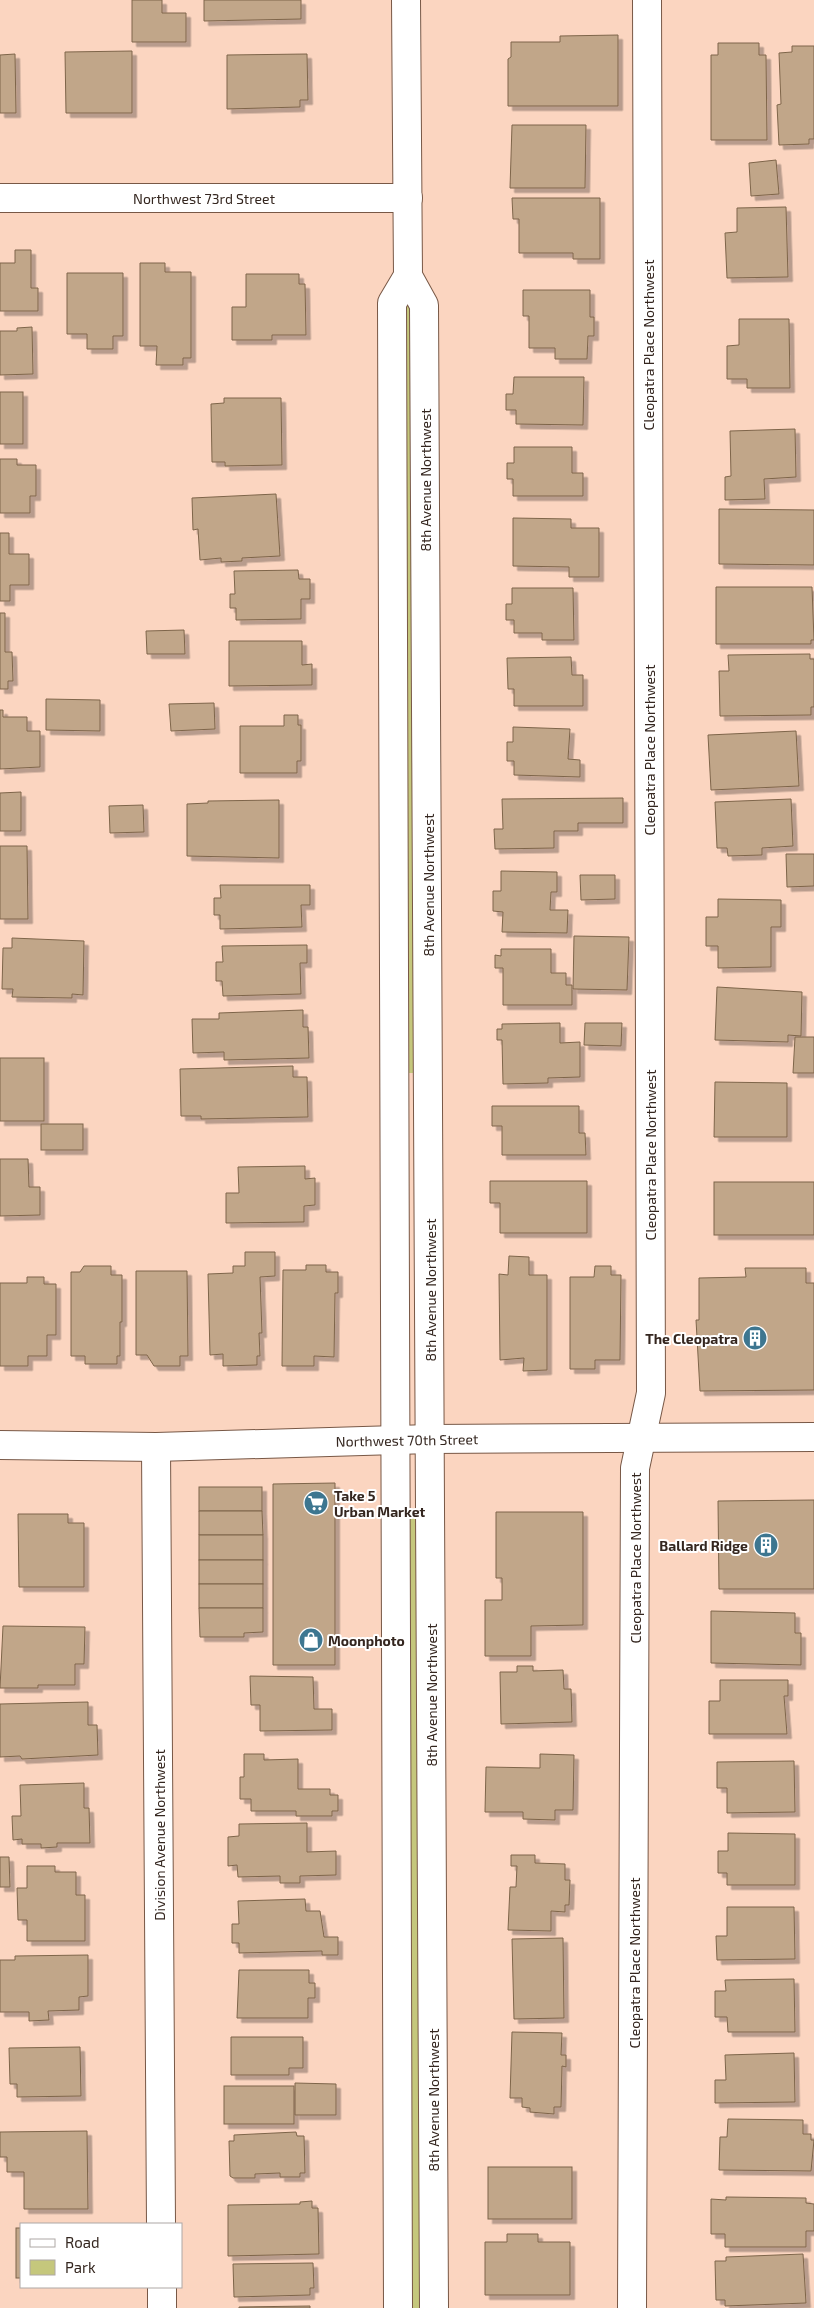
<svg xmlns="http://www.w3.org/2000/svg" width="814" height="2308" font-family="'Exo 2',sans-serif">
<style>
.green{fill:#c5c77c}
.building{fill:#c1a689;stroke:#7e654a;filter:url(#shadow)}
.lines{fill:none;stroke-linecap:round;stroke-linejoin:round}
.minor-casing{stroke:#785846;stroke-width:30}
.major-casing{stroke:#785846;stroke-width:30}
.minor{stroke:#fff;stroke-width:28}
.major{stroke:#fff;stroke-width:28}
.labels{text-anchor:middle;dominant-baseline:central;stroke-width:4;stroke-linejoin:round;paint-order:stroke}
.street-label{font-size:14px;fill:#34261f;stroke:#fff}
.poi-label{font-size:14px;font-weight:bold;fill:#34261f;stroke:#fff;text-anchor:end}
</style>
<defs>
<filter id="shadow"><feDropShadow dx="4.5" dy="4.5" stdDeviation="0" flood-color="#0004"/></filter>
</defs>
<rect width="100%" height="100%" fill="#fbd5c0"/>
<g class="green">
<path d="M402,283H418L415,1073H404Z"/>
<path d="M405,1512L418,1514L422,2308H409Z"/>
</g>
<g class="building">
<path d="M132,0H162V13H186V42H132Z"/>
<path d="M204,0H301V19L204,21Z"/>
<path d="M618,35V106H508V59L511,57V42H560V36Z"/>
<path d="M718,43H759V55H766L767,140H711V55H718Z"/>
<path d="M792,46H814V139H809V144L779,145L777,105L781,104L779,53L792,52Z"/>
<path d="M132,51V113H66L65,52Z"/>
<path d="M15,54L16,113H0V55Z"/>
<path d="M307,54L308,100H300V107L227,109V55Z"/>
<path d="M512,125H586L585,188H510Z"/>
<path d="M776,160L779,194L751,196L749,163Z"/>
<path d="M512,198H600V259H573V253H519V219H513Z"/>
<path d="M786,207L788,277L727,278L725,233L737,232V208Z"/>
<path d="M15,250H31V288H38V311H0V263H15Z"/>
<path d="M140,263H165V272H191V358H183V365H156L157,346H140Z"/>
<path d="M67,273H123V336H113V349H87V334H67Z"/>
<path d="M246,274H299V284H305L306,335H272V340H232V307H246Z"/>
<path d="M523,290H590V317H594V336H588L587,359H555V348H529V316H523Z"/>
<path d="M739,319H789L790,388H747V379H727V346L739,345Z"/>
<path d="M32,327L33,374L0,375V331H17V328Z"/>
<path d="M514,377H584L583,425L516,424V410H506V394H513Z"/>
<rect x="0" y="392" width="23" height="52"/>
<path d="M224,398H281L282,465L225,466V462H212L211,404L224,403Z"/>
<path d="M795,429L796,477L764,479L765,499L725,500V477L731,476L730,431Z"/>
<path d="M514,447H572V473H583V496H513V479H507V463H514Z"/>
<path d="M0,459H17V465H36V496H30V513H0Z"/>
<path d="M276,494L280,556L242,558V561L221,562V558L200,560L198,529L193,530L192,498Z"/>
<path d="M719,509L814,510V565L719,564Z"/>
<path d="M513,518L571,519V528H599V577H569V567L513,566Z"/>
<path d="M0,533H9V554H29V585H10V601H0Z"/>
<path d="M298,570L299,579H310V599H301V619L236,620V608H230V594H235L234,571Z"/>
<path d="M716,587H812L814,640H811V644H716Z"/>
<path d="M512,588H573L574,640H542V633H514V620H506V604H512Z"/>
<path d="M0,613H5V652H12L13,681H8V689H0Z"/>
<path d="M184,630L185,654H147L146,631Z"/>
<path d="M229,641H302V665L312,664V685L229,686Z"/>
<path d="M810,654V659H814V707H811V715L720,716L719,671H729L728,655Z"/>
<path d="M571,657L572,675H583V706H514V689H508L507,658Z"/>
<path d="M46,699L100,700V731L46,730Z"/>
<path d="M214,703L215,729L171,731L169,704Z"/>
<path d="M0,710H3V717H27V731H40V767L0,769Z"/>
<path d="M284,715H298V725H301V761H297V773H240V726H284Z"/>
<path d="M513,727L570,729L568,759L580,760V777L514,775V761H507V742H513Z"/>
<path d="M796,731L799,786L711,790L708,735Z"/>
<path d="M21,792V831H0V793Z"/>
<path d="M623,798V823H578V831H554V848L495,849L494,829H503L502,799Z"/>
<path d="M791,799L793,846L762,848V855L728,856L727,848H717L715,802Z"/>
<path d="M279,800V858L187,856V804L208,803V801Z"/>
<path d="M143,805L144,832L110,833L109,806Z"/>
<path d="M0,846H27L28,919H0Z"/>
<path d="M786,854H814V886L787,887Z"/>
<path d="M501,871L557,872V892H551L550,910H568L567,933L502,932L503,912L493,911V891H501Z"/>
<path d="M580,875H615V899L581,900Z"/>
<path d="M220,885H310V905H301L302,927L220,929V915H214V898H221Z"/>
<path d="M718,899L781,900V927H771V967L718,968V946H706V917H718Z"/>
<path d="M574,936L629,937L627,990L573,989Z"/>
<path d="M12,938L84,941L83,995L72,994V998L12,997L13,989H2L3,948H12Z"/>
<path d="M307,945V963H300L301,994L223,996L222,981H216V962H223L222,946Z"/>
<path d="M501,949H551V973H566V985H572V1005H503V968H495V955L501,956Z"/>
<path d="M717,987L802,992L801,1036L788,1035V1042L715,1040Z"/>
<path d="M303,1010V1027H308L309,1058L224,1060V1052L193,1053L192,1019H219V1013Z"/>
<path d="M560,1023V1043L580,1042V1077L548,1078V1083L503,1084L502,1040H497V1029H502V1024Z"/>
<path d="M585,1023H622L621,1046L584,1045Z"/>
<path d="M795,1037H814V1073H793Z"/>
<rect x="0" y="1058" width="44" height="63"/>
<path d="M293,1066V1077H307L308,1117L201,1119V1116H181L180,1069Z"/>
<path d="M715,1082L787,1083V1137H714Z"/>
<path d="M492,1106H579V1133H585L586,1155H502V1126H492Z"/>
<rect x="41" y="1124" width="42" height="26"/>
<path d="M0,1159H28L29,1187H40V1215L0,1216Z"/>
<path d="M305,1166V1179L315,1178V1205L304,1206V1222L226,1223V1193H239L238,1167Z"/>
<path d="M490,1181H587V1233H500V1203H490Z"/>
<rect x="714" y="1182" width="100" height="53"/>
<path d="M245,1252H275V1276L260,1277L262,1333H259L260,1356H257V1365L223,1366V1354L210,1355L208,1274L233,1273V1266H245Z"/>
<path d="M509,1256L529,1257V1275H547V1370L523,1371L524,1358L500,1360L499,1274L508,1275Z"/>
<path d="M306,1265H326V1272H338V1293H335L334,1357L314,1356V1366H282L283,1270H306Z"/>
<path d="M84,1266H111V1275H122V1322H120V1356H117V1364H85V1356H71V1272H80Z"/>
<path d="M595,1266H611V1275H621L620,1360H595V1369H570V1277H594Z"/>
<path d="M745,1268H806V1283H814V1390L700,1391L696,1320H699V1278L746,1277Z"/>
<path d="M136,1271H187L188,1356H180V1366H154L147,1355H136Z"/>
<path d="M27,1277H44V1284H56V1335H47V1356H28V1366H0V1283H27Z"/>
<path d="M335,1483V1665H273V1484Z"/>
<rect x="199" y="1487" width="63" height="24"/>
<path d="M814,1500V1589H719L718,1501Z"/>
<path d="M199,1511H262L263,1535H199Z"/>
<path d="M496,1512H583V1625L531,1626V1656H485V1600H502V1578H496Z"/>
<path d="M18,1514H68V1523H84V1587H19Z"/>
<rect x="199" y="1535" width="64" height="25"/>
<rect x="199" y="1560" width="64" height="24"/>
<rect x="199" y="1584" width="64" height="24"/>
<path d="M199,1608H263V1632L244,1633V1637H200Z"/>
<path d="M711,1611L795,1613V1633H801V1665L711,1663Z"/>
<path d="M3,1626L85,1627L84,1664H75V1685H38V1688H0Z"/>
<path d="M517,1666H533V1671L563,1670L564,1689H571L572,1722L501,1724L500,1672H517Z"/>
<path d="M250,1676L313,1677L314,1709H332V1730L260,1731V1705H251Z"/>
<path d="M720,1680H788V1696H784L787,1734H709V1701H720Z"/>
<path d="M88,1702V1725H97L98,1755L22,1759L20,1756L0,1757V1704Z"/>
<path d="M244,1754H264V1760L298,1759V1789H330V1795H338V1811H332V1816H296V1811H251V1799H240V1777H244Z"/>
<path d="M540,1754L574,1755L573,1810H555V1820L523,1819V1812H485L486,1767L540,1768Z"/>
<path d="M794,1761L795,1812L727,1813V1788H717V1762Z"/>
<path d="M84,1783V1808H89L90,1843H57V1847L41,1848V1844H22V1839L13,1840L12,1816H21L20,1785Z"/>
<path d="M307,1823V1852L336,1851V1875L300,1876V1883H280V1876L238,1877L237,1865L228,1866V1837L239,1836V1824Z"/>
<path d="M728,1833L795,1834V1885H727V1873H718V1851H728Z"/>
<path d="M511,1855H535V1863L565,1864V1880H570L569,1905H565V1912L551,1911V1931L508,1930L510,1887H516L517,1866H511Z"/>
<path d="M0,1857H9L10,1887H0Z"/>
<path d="M27,1866H55V1872H76V1895H85V1941H27V1920H18L17,1888H27Z"/>
<path d="M305,1899L306,1911H320L324,1937H338V1955H322V1951L239,1953V1943H232V1924H239L238,1901Z"/>
<path d="M727,1907H794L795,1959L717,1960L716,1936H727Z"/>
<path d="M563,1938L564,2018L514,2019L512,1939Z"/>
<path d="M88,1955V1996L79,1997V2010L48,2011L49,2020L29,2021V2012H0V1960H15V1956Z"/>
<path d="M239,1970H309V1983H315V1998H308V2018H237Z"/>
<path d="M794,1979L795,2032H728L727,2017H715V1991H726L725,1980Z"/>
<path d="M512,2032L562,2033L561,2055H566V2067L562,2066L561,2107H554V2114L530,2112V2108L522,2107V2098H510Z"/>
<path d="M231,2037H303V2068H289V2075H231Z"/>
<path d="M80,2047L81,2096L17,2097V2084H10L9,2048Z"/>
<path d="M794,2053L795,2102L715,2103V2080H726L725,2055Z"/>
<path d="M295,2083L336,2084V2115H295Z"/>
<rect x="224" y="2086" width="70" height="38"/>
<path d="M728,2119L803,2120V2134H811V2140H814L811,2171L719,2170L720,2137H727Z"/>
<path d="M87,2131L88,2209H24V2172H7V2157H0V2132Z"/>
<path d="M296,2132L297,2136H304L305,2173H300V2177H280V2173L255,2174V2178H233L230,2176L229,2141H234V2135Z"/>
<rect x="488" y="2167" width="84" height="52"/>
<path d="M726,2197L806,2198V2203L814,2204V2231H806V2247H725V2234H711V2199L726,2200Z"/>
<path d="M312,2201V2208H318L319,2254L228,2256V2205L300,2204V2202Z"/>
<rect x="16" y="2228" width="5" height="50"/>
<path d="M507,2234H538V2242H570V2295H485V2242H507Z"/>
<path d="M803,2254L806,2303L725,2306V2300H716L715,2261H726V2257Z"/>
<path d="M313,2263L314,2288H310V2295L234,2297L233,2264Z"/>
<path d="M310,2306V2308H239V2307Z"/>
</g>
<g class="lines">
<defs>
<g id="minor">
<path d="M0,198H408"/>
<path d="M0,1445L156,1447L430,1439L814,1437"/>
<path d="M156,1447L161,2224"/>
<path d="M162,2287V2308"/>
<path d="M632,2308L635,1468L651,1393L647,0"/>
</g>
<g id="major">
<path d="M406,0L408,276L424,305L434,2308"/>
<path d="M398,2308L392,303L408,276"/>
</g>
</defs>
<use href="#minor" class="minor-casing"/>
<use href="#major" class="major-casing"/>
<use href="#minor" class="minor"/>
<use href="#major" class="major"/>
</g>
<defs>
<symbol id="building-disc" viewBox="-11 -11 22 22"><circle r="9.5" fill="#3d7690" stroke="#fff"/><path d="M-4-6H4V6H1V3H-1V6H-4ZM-2.5-4.3h1.7v1.8h-1.7ZM.8-4.3h1.7v1.8H.8ZM-2.5-1h1.7V.8h-1.7ZM.8-1h1.7V.8H.8Z" fill="#fff"/></symbol>
<symbol id="supermarket-disc" viewBox="-11 -11 22 22"><circle r="9.5" fill="#3d7690" stroke="#fff"/><path d="M-6-5.5h2.5l.6 2H6L4.5 2H-2.5L-4.4-4H-6ZM-1.5 3.2a1.3 1.3 0 1 0 .1 0ZM3 3.2a1.3 1.3 0 1 0 .1 0Z" fill="#fff"/></symbol>
<symbol id="shop-disc" viewBox="-11 -11 22 22"><circle r="9.5" fill="#3d7690" stroke="#fff"/><path d="M-5-2.5h2.3a2.7 3.5 0 0 1 5.4 0H5L5.5 6h-11ZM-1.5-2.5h3a1.5 2.3 0 0 0-3 0Z" fill="#fff"/></symbol>
</defs>
<g fill-rule="evenodd">
<use href="#building-disc" x="741" y="1324" width="28" height="28"/>
<use href="#supermarket-disc" x="302" y="1489" width="28" height="28"/>
<use href="#building-disc" x="752" y="1531" width="28" height="28"/>
<use href="#shop-disc" x="297" y="1626" width="28" height="28"/>
</g>
<g class="labels">
<g class="street-label">
<text x="204" y="198">Northwest 73rd Street</text>
<text transform="translate(648 345) rotate(-90)">Cleopatra Place Northwest</text>
<text transform="translate(425 480) rotate(-90)">8th Avenue Northwest</text>
<text transform="translate(649 750) rotate(-90)">Cleopatra Place Northwest</text>
<text transform="translate(428 885) rotate(-90)">8th Avenue Northwest</text>
<text transform="translate(650 1155) rotate(-90)">Cleopatra Place Northwest</text>
<text transform="translate(430 1290) rotate(-90)">8th Avenue Northwest</text>
<text transform="translate(407 1440) rotate(-1)">Northwest 70th Street</text>
<text transform="translate(635 1558) rotate(-90)">Cleopatra Place Northwest</text>
<text transform="translate(431 1695) rotate(-90)">8th Avenue Northwest</text>
<text transform="translate(159 1835) rotate(-90)">Division Avenue Northwest</text>
<text transform="translate(634 1963) rotate(-90)">Cleopatra Place Northwest</text>
<text transform="translate(433 2100) rotate(-90)">8th Avenue Northwest</text>
</g>
<g class="poi-label">
<text x="738" y="1338">The Cleopatra</text>
<text x="334" y="1495" text-anchor="start">Take 5<tspan x="334" dy="16">Urban Market</tspan></text>
<text x="748" y="1545">Ballard Ridge</text>
<text x="328" y="1640" text-anchor="start">Moonphoto</text>
</g>
</g>
<rect x="20" y="2223" width="162" height="65" fill="#ffffff" stroke="#aea8a5"/>
<rect x="30" y="2239" width="25" height="8" fill="#ffffff" stroke="#aea8a5"/>
<text x="65" y="2248" font-size="15" fill="#34261f">Road</text>
<rect x="30" y="2260" width="25" height="15" fill="#c5c77c" stroke="#aea8a5"/>
<text x="65" y="2273" font-size="15" fill="#34261f">Park</text>
</svg>
